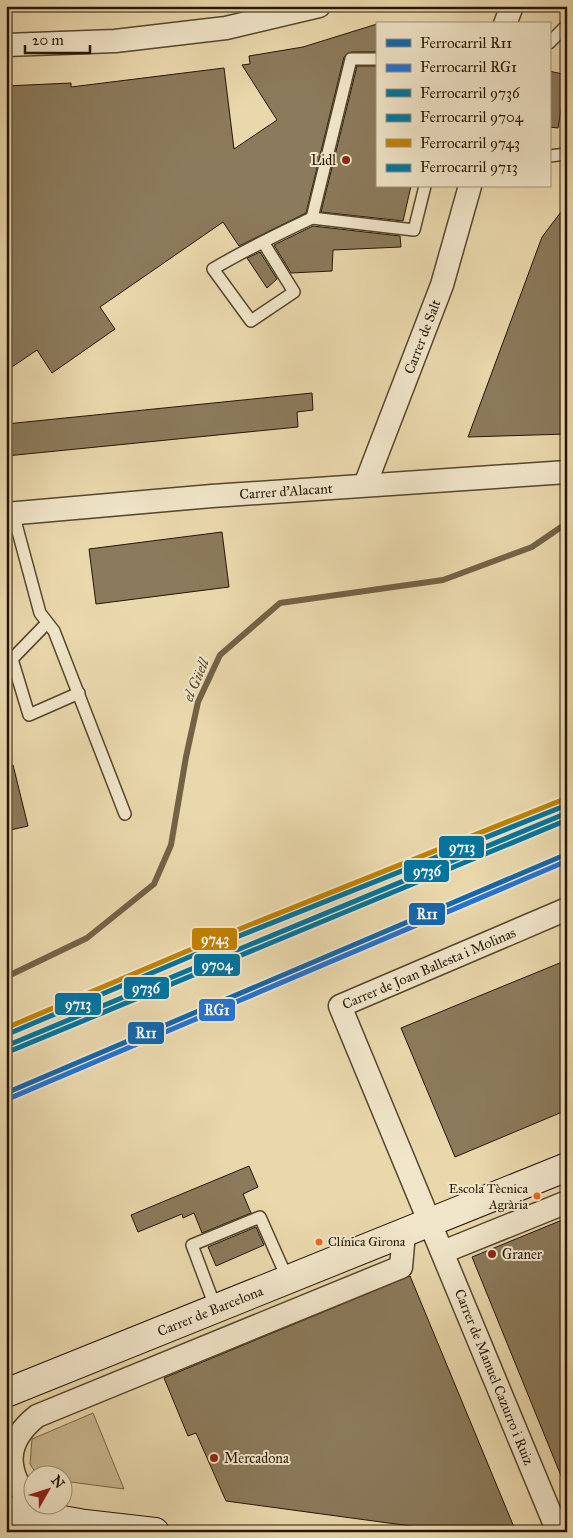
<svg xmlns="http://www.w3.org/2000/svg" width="573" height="1538" font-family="'IM FELL Great Primer',serif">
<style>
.green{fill:#c9b790;stroke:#776649}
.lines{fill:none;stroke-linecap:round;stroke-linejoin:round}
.stream{stroke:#736246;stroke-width:6}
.building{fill:#8b7a5b;stroke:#251502}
.lane-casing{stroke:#56462d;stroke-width:14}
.street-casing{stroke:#56462d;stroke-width:25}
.secondary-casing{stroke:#251502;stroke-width:30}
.lane{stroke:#f1e6ca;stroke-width:11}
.street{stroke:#f1e6ca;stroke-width:22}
.secondary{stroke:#f1e6ca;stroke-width:28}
.rail-1-casing{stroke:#f1e6ca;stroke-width:9}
.rail-2-casing{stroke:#f1e6ca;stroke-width:9}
.rail-3-casing{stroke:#f1e6ca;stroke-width:9}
.rail-4-casing{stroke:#f1e6ca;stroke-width:9}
.rail-5-casing{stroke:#f1e6ca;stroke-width:9}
.rail-6-casing{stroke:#f1e6ca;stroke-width:9}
.rail-1{stroke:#1267af;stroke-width:5}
.rail-2{stroke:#2373d5;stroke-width:5}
.rail-3{stroke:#0075a1;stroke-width:5}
.rail-4{stroke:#0075a1;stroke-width:5}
.rail-5{stroke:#c28200;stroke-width:5}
.rail-6{stroke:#0075a1;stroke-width:5}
.poi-dot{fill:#8f2418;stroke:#f1e6ca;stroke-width:2}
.bus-dot{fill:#f26522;stroke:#f1e6ca;stroke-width:2}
.labels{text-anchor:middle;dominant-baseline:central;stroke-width:4;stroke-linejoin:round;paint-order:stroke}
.bus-label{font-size:13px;fill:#251502;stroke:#f1e6ca;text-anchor:end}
.poi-label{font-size:14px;fill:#251502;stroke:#f1e6ca;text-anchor:start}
.street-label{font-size:14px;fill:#251502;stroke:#f1e6ca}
.water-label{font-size:15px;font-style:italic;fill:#59492f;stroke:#f1e6ca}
.line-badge{stroke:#f1e6ca;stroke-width:2}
.badge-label{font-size:14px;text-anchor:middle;font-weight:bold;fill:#fff}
</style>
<rect width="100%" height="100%" fill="#ead8ad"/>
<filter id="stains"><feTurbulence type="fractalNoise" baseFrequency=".004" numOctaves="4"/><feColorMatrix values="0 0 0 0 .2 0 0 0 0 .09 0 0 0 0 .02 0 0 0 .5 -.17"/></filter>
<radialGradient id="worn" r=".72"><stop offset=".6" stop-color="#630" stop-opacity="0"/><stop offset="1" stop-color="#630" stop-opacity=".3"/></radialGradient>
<g class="green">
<path d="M93,1413L124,1489L63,1481L62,1476L37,1475L30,1464L32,1439Z"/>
<path d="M6,1523L71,1532H32L6,1528Z"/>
</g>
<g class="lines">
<path class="stream" d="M6,977L87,938L154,884L171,845L186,757L198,702L220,655L280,603L443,580L532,547L567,523"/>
</g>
<g class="building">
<path d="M377,24V52H351L344,57L306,213L239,246L223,222L100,307L115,329L52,373L37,350L6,371V86L71,83V87L224,68L234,149L277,120L242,65L250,64L249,56L303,47Z"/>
<path d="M357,66H377V186H411L403,221L321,212Z"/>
<path d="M549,71L567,75L558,128L549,127Z"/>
<path d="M567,204V434L468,437L542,237Z"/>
<path d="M313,226L400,236L401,247L333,250L332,271L291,273L274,245Z"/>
<path d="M260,252L277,279L267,288L247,258Z"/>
<path d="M312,393L313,410L297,412L298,427L6,456V424Z"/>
<path d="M222,532L229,587L96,604L89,549Z"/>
<path d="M13,765L28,826L6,831V766Z"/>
<path d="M567,960V1110L455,1157L401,1028Z"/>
<path d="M249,1166L258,1187L243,1194L251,1213L202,1233L194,1213L183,1218L182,1214L138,1232L131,1215Z"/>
<path d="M567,1218V1488H566L472,1257Z"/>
<path d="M256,1227L264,1245L216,1266L208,1247Z"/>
<path d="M410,1276L516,1532H455L226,1501L196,1433L188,1436L164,1378Z"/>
</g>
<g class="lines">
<defs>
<g id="lane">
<path d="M549,43L567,25"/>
<path d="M377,59H351L312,218L414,230L425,186"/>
<path d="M549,156L567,154"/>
<path d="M263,242L294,292L251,321L213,269C245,250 278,234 312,218"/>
<path d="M13,513L40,613L54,631L125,814"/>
<path d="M47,623L12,659L29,715L79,693"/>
<path d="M216,1309L192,1245L260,1217L288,1280"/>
</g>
<g id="street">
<path d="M505,24L512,6"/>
<path d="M6,45L115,41L226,28L319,6"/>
<path id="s1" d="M365,485L442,285L470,186"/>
<path id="s2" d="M6,514L212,496L567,472"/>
<path d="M443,1252L567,1202"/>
<path d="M32,1504C5,1472 3,1443 37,1416L401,1267L404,1233"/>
<path id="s3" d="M558,1532L340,1006L567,909"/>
</g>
<g id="secondary">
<path id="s4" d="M6,1393L567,1167"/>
<path d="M6,1510L85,1524L155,1532"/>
</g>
</defs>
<use href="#lane" class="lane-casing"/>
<use href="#street" class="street-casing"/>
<use href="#secondary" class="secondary-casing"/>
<use href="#lane" class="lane"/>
<use href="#street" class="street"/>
<use href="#secondary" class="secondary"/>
<defs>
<path id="rail-1" d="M6,1093L567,854"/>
<path id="rail-2" d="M8,1099L567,861"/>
<path id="rail-3" d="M6,1046L567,813"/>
<path id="rail-4" d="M8,1052L567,820"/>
<path id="rail-5" d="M6,1028L232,932L567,798"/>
<path id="rail-6" d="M8,1034L234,938L567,805"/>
</defs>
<use href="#rail-1" class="rail-1-casing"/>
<use href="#rail-2" class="rail-2-casing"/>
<use href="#rail-3" class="rail-3-casing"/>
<use href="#rail-4" class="rail-4-casing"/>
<use href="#rail-5" class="rail-5-casing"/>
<use href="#rail-6" class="rail-6-casing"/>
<use href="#rail-1" class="rail-1"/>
<use href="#rail-2" class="rail-2"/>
<use href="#rail-3" class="rail-3"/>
<use href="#rail-4" class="rail-4"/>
<use href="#rail-5" class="rail-5"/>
<use href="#rail-6" class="rail-6"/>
</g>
<g class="poi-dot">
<circle cx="346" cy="160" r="5"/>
<circle cx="492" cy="1254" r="5"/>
<circle cx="214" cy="1458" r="5"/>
</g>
<g class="bus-dot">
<circle cx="537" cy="1196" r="4.5"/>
<circle cx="319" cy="1242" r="4.5"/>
</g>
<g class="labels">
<g class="bus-label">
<text x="528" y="1189">Escola Tècnica<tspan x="528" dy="16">Agrària</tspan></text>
<text x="328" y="1242" text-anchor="start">Clínica Girona</text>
</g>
<g class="poi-label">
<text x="336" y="160" text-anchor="end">Lidl</text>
<text x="502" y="1254">Graner</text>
<text x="224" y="1458">Mercadona</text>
</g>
<g class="street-label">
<text stroke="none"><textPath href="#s1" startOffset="159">Carrer de Salt</textPath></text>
<text stroke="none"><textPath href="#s2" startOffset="281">Carrer d'Alacant</textPath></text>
<text stroke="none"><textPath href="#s3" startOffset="666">Carrer de Joan Ballesta i Molinas</textPath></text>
<text stroke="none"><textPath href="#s4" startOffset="220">Carrer de Barcelona</textPath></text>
<text transform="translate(494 1377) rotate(68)">Carrer de Manuel Cazurro i Ruiz</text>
</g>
<g class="water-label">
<text transform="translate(196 680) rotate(-67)">el Güell</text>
</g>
</g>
<g class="line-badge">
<rect x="438" y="835" width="47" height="24" rx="5" fill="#0075a1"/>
<rect x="403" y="859" width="47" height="24" rx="5" fill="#0075a1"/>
<rect x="408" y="902" width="38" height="24" rx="5" fill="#1267af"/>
<rect x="191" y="927" width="47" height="24" rx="5" fill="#c28200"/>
<rect x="193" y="953" width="48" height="24" rx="5" fill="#0075a1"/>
<rect x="123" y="976" width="47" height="24" rx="5" fill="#0075a1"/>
<rect x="54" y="992" width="48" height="24" rx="5" fill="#0075a1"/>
<rect x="198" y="998" width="38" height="24" rx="5" fill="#2373d5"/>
<rect x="127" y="1021" width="38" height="24" rx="5" fill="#1267af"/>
</g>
<g class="badge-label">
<text x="462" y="852">9713</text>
<text x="427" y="876">9736</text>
<text x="427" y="919">R11</text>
<text x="215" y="944">9743</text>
<text x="217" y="970">9704</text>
<text x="146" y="993">9736</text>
<text x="78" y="1009">9713</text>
<text x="217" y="1015">RG1</text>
<text x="146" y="1038">R11</text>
</g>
<rect width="573" height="1538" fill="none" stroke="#ead8ad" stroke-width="25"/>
<rect x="8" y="8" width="558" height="1523" fill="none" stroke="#251502" stroke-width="2.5"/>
<rect x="12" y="12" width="548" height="1513" fill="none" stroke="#251502"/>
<rect x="376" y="22" width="175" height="165" fill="#f1e6ca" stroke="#9f927a"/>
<rect x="386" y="39" width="25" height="8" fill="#1267af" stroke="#9f927a"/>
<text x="420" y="48" font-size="15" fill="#251502">Ferrocarril R11</text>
<rect x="386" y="64" width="25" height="8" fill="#2373d5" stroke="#9f927a"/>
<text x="420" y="72" font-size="15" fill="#251502">Ferrocarril RG1</text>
<rect x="386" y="89" width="25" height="8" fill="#0075a1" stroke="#9f927a"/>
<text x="420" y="98" font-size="15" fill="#251502">Ferrocarril 9736</text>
<rect x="386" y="114" width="25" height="8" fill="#0075a1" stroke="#9f927a"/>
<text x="420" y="122" font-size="15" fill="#251502">Ferrocarril 9704</text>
<rect x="386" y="139" width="25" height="8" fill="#c28200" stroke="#9f927a"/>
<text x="420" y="148" font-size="15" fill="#251502">Ferrocarril 9743</text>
<rect x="386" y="164" width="25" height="8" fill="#0075a1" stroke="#9f927a"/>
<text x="420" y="172" font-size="15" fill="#251502">Ferrocarril 9713</text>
<g transform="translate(48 1490) rotate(51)"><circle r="24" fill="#f1e6ca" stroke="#9f927a"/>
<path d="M0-4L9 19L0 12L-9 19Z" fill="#8f2418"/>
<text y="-8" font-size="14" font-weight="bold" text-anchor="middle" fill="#251502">N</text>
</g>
<path d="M25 45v8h65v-8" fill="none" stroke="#251502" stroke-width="2.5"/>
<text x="32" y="45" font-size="15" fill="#251502" stroke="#f1e6ca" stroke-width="4" paint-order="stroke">20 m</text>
<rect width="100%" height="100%" filter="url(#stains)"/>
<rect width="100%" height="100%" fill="url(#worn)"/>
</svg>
